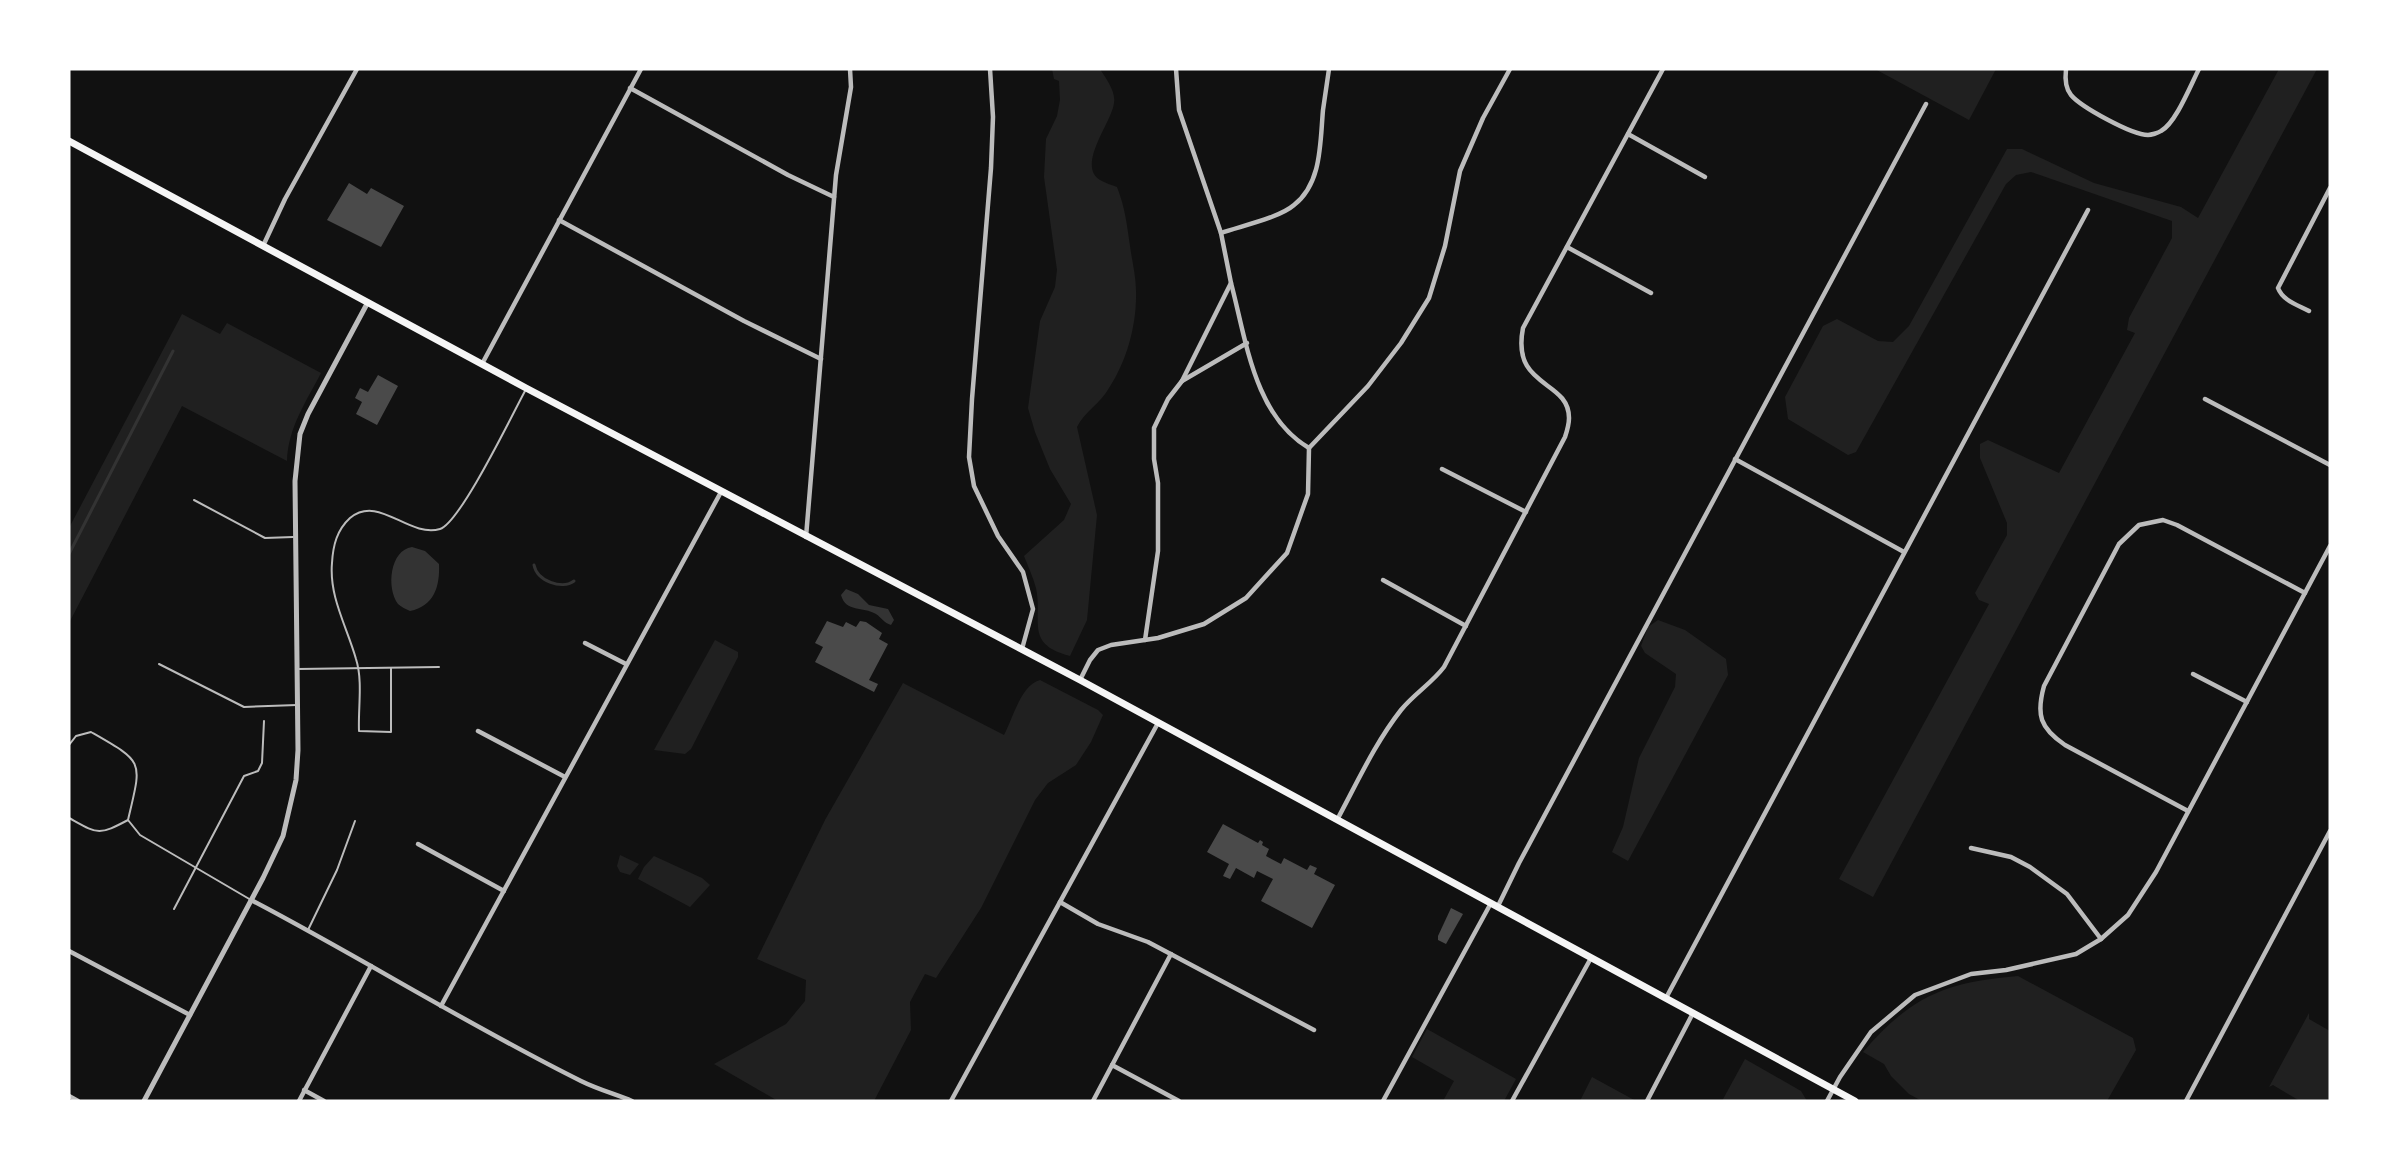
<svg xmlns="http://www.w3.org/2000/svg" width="2399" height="1170" font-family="'Nunito Sans',sans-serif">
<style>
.green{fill:#202020}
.water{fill:#333}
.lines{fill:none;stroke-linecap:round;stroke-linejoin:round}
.stream{stroke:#333;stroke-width:3}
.building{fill:#4a4a4a}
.service{stroke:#bcbcbc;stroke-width:2}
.minor{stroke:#bcbcbc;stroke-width:4.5}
.tertiary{stroke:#bcbcbc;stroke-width:5}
.primary{stroke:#f5f5f5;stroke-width:7}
</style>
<rect width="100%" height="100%" fill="#111"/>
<g class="green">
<path d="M1052,69H1100C1106,79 1116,91 1114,103C1112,122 1076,165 1100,180C1105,183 1112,185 1117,187C1125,207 1127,225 1130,246C1132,261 1136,276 1136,291C1137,324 1127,361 1109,388C1101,403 1084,412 1077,427L1097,515L1087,620L1070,656C1024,644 1043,621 1036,588C1033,577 1028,566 1024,556L1064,520L1071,504L1050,469L1035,432L1028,408L1040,321L1055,287L1057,270L1044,177L1046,139L1057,116L1060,100L1059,81L1054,79Z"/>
<path d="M1875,69H1996L1969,120Z"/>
<path d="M2279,69H2317L1873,897L1839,879L1989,604L1979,600L1975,593L2007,535V523L1980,458V444L1988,440L2059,473L2135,333L2127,330L2129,318L2172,238V221L2031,172L2016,175L2006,184L1856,452L1848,455L1788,419L1785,397L1823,326L1837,319L1878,341L1893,342L1909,326L2007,149H2022L2094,183L2181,207L2198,218Z"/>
<path d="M182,314L220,334L227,323L321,373C306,402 288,428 287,461L182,406L69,623V528Z"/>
<path d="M1658,620L1685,630L1726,659L1728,675L1628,861L1612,852L1623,827L1639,758L1675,687L1676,674L1645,653L1641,646L1648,627Z"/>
<path d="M715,640L738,652V657L691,749L685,754L654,750Z"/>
<path d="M1040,680L1098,710L1103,715L1091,742L1076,765L1048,783L1035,800L981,908L936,978L925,974L910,1002L911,1030L874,1101H778L714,1064L786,1024L805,1001L806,980L757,959L825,820L903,683L1004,735C1013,718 1021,685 1040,680Z"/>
<path d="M620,855L639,864L630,875L620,872L617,866Z"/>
<path d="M654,856L702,878L710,885L690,907L638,879L644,867Z"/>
<path d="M2018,976L2133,1038L2136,1050L2107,1101H1922L1909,1094L1891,1076L1884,1064L1863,1052C1911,996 1946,982 2018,976Z"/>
<path d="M2309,1013V1019L2330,1031V1097L2328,1101H2300L2273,1085L2269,1087Z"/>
<path d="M1427,1029L1516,1079L1504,1101H1443L1454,1081L1412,1057Z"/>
<path d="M1745,1059L1801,1091L1807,1101H1722Z"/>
<path d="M1592,1077L1636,1101H1580Z"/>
</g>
<g class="water">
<path d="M412,547L425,551L439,564C440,587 434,606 410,611C406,609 401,607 398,604C386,588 390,550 412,547Z"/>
<path d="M846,589L858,594L869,605L888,609L894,620L891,625C884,623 882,618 876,614C863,606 846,613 841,595Z"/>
</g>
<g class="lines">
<g class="stream">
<path d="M69,554L173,351"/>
<path d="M534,565C537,581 562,590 574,581"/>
</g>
</g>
<g class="building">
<path d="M349,183L367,194L371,188L404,206L381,247L327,220Z"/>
<path d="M378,375L398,386L377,425L356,414L362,402L355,398L360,388L368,392Z"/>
<path d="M827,621L843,627L846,622L856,627L860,621L866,622L882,633L879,639L888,644L869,680L878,684L874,692L815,662L823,647L815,643Z"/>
<path d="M1223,824L1258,843L1260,840L1263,842L1262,845L1269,849L1266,856L1281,864L1284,858L1307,870L1310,865L1317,868L1314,874L1335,885L1312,928L1261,901L1273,879L1257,871L1254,878L1236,868L1230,879L1223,876L1229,864L1207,852Z"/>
<path d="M1451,908L1463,914L1446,944L1438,940V936Z"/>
</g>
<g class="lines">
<g class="service">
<path d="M194,500L265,538L293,537"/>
<path d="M159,664L244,707L297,705"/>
<path d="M391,668V732L359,731C358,708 363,681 356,659C347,627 329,597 332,563C333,545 337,530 350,518C379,494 408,538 440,529C460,523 512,415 525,391"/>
<path d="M298,669L439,667"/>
<path d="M69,745L76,736L91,732C145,763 142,760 128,820L140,835L251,900"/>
<path d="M69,818C98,834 98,836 128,820"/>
<path d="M174,909L244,776L258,771L262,763L264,721"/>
<path d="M308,930L337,870L355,821"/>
</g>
<g class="minor">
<path d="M990,69L993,117L991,168L972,399L969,457L974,486L998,536L1023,572L1033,609L1022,649"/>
<path d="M2066,69C2065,78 2065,88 2071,95C2081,107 2132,135 2148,135C2151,135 2158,133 2161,131C2176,123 2191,84 2199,69"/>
<path d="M630,88L788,175L834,197"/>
<path d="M1628,134L1705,177"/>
<path d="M559,220L744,321L821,359"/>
<path d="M1221,233C1241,226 1279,218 1294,205C1322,183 1320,143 1323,110C1325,97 1327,83 1329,69"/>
<path d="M263,246L285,199L357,69"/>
<path d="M1567,247L1651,293"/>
<path d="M1231,283C1246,339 1254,416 1309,448"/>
<path d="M2309,311C2298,305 2283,301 2278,288L2330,188"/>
<path d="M482,364L641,69"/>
<path d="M1182,381L1247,343"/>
<path d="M2205,399L2330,465"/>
<path d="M1735,459L1904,552"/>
<path d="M1442,469L1526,512"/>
<path d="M806,537L836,175L851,87L850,69"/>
<path d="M1383,580L1466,626"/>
<path d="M1145,640L1158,551V483L1154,459V428L1168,399L1182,381L1231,283L1221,233L1179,110L1176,69"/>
<path d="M585,643L626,664"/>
<path d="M2193,674L2247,702"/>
<path d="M1080,680L1090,660L1098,650L1111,645L1158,638L1204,624L1246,598L1287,553L1308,494L1309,448L1368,386L1401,343L1429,298L1445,246L1460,171L1483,118L1510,69"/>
<path d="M478,731L565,777"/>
<path d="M2188,811L2065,745C2040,728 2036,715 2044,686L2119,544L2139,525L2163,520L2177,525L2305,593"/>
<path d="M1337,820C1357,783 1375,743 1401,710C1414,694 1432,683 1444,667L1565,437C1567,431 1569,424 1569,418C1569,379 1511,389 1523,328L1663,69"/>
<path d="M418,844L504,891"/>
<path d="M1971,848L2011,857L2030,867L2067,894L2101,939"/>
<path d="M251,900C362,958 468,1025 581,1081C597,1089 615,1094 632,1101"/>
<path d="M1060,902L1098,924L1148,942L1314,1030"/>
<path d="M1498,906L1519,863L1926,104"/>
<path d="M69,951L190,1015"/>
<path d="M1666,998L2088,210"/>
<path d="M441,1006L721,492"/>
<path d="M1112,1065L1179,1101"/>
<path d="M304,1090L324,1101"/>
<path d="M69,1096L78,1101"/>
<path d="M299,1101L371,966"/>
<path d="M951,1101L1158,723"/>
<path d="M1093,1101L1171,954"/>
<path d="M1383,1101L1491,903"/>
<path d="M1512,1101L1591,958"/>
<path d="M1647,1101L1693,1013"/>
<path d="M1827,1101L1840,1077L1871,1032L1915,995L1971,974L2006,970L2076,954L2101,939L2128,915L2156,872L2330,546"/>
<path d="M2186,1101L2330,831"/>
</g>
<path class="tertiary" d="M144,1101L263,878L283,836L296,780L298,750L295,481L300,434L308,414L368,302"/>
<path class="primary" d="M69,141L526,388L1080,680L1855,1101"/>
</g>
<rect width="2399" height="1170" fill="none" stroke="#ffffff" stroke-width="141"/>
</svg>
